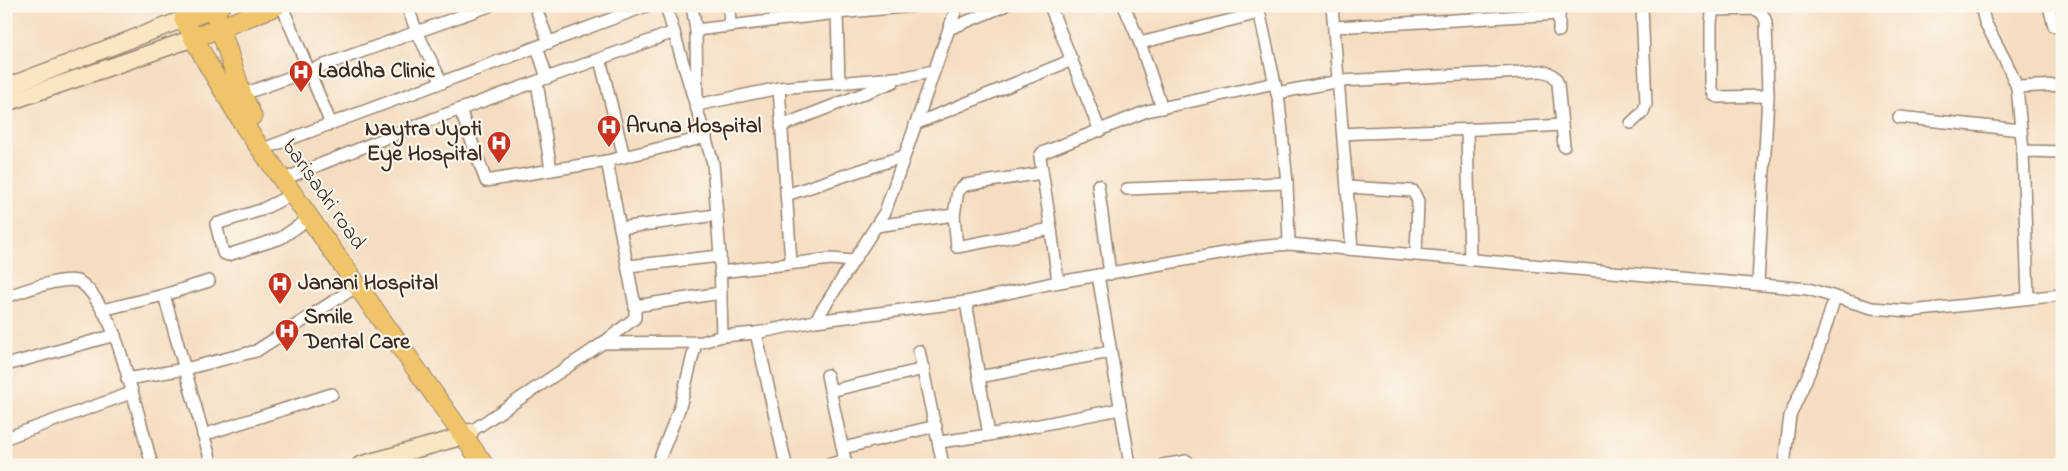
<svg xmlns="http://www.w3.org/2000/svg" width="2068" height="471" font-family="'Indie Flower',sans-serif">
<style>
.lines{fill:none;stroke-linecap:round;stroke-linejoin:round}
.street-casing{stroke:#988470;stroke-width:14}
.secondary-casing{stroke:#988470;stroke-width:19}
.primary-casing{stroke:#988470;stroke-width:21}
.street{stroke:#fff;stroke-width:11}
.secondary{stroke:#f9e7c3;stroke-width:16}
.primary{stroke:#f0c469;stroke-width:19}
.labels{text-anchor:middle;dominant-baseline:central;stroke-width:4.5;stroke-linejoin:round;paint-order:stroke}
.poi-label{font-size:22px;font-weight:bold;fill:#3b2a1e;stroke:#fbf7ec;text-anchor:start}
.street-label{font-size:22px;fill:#3b2a1e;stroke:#fbf7ec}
</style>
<rect width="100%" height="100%" fill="#fbf7ec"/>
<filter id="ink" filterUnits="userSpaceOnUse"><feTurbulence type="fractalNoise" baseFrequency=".02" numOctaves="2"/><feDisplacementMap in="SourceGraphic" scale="10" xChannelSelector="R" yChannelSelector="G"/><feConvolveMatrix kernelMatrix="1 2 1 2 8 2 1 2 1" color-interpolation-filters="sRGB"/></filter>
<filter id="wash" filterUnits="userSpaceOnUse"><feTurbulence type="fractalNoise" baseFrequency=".0096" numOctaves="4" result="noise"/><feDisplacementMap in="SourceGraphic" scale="20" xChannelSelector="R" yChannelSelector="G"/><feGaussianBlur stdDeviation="1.12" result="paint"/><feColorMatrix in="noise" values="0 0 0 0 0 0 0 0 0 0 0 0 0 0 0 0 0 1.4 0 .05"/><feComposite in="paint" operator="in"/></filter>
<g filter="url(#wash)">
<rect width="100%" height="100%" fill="#f5ddc1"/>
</g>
<g filter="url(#ink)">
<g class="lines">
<defs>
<g id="street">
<path d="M282,6L331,124"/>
<path d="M407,6L417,32L442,83"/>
<path d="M535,6L549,43"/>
<path d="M692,6L696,30L697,105L779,88L906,77L934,71"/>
<path d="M729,6L730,26"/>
<path d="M1050,6L1100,131"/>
<path d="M1124,6L1140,43L1162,108"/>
<path d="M1258,6L1279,102L1287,183L1289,244"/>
<path d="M1332,6L1352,249"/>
<path d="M1713,6L1711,23V86L1714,95L1718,97L1768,96L1758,284"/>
<path d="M1981,6L1985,22L2007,64L2017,87L2023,151L2028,298"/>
<path d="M2049,6L2054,26L2062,29"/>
<path d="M1712,10L1755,9C1762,12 1764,15 1766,22L1768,96"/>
<path d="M1335,27L1559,14"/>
<path d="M949,29L1004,6"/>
<path d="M696,30L837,13"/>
<path d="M1559,31V6"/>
<path d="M1140,43L1259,13"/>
<path d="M537,47L547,78"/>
<path d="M600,59L624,157"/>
<path d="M839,83L837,13L914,6"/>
<path d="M2017,87L2062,85"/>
<path d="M779,88L791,263"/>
<path d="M1277,93L1340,81L1541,71C1551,73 1555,75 1558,84L1564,146"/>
<path d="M238,96L489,6"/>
<path d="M460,109L486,181L551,170L537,82"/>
<path d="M1899,117L2021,130"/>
<path d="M1631,123L1643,112L1646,104L1642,6"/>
<path d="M915,124L1072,60"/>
<path d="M781,126L893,82"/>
<path d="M1467,130L1470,260"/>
<path d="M1343,134C1416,130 1489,130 1562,125"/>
<path d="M263,149L646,6"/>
<path d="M2023,151L2062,152"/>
<path d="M551,170L607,161"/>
<path d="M284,179L433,119L674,32"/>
<path d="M1098,185L1110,274"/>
<path d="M1347,187L1413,191L1418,201L1416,255"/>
<path d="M1127,189L1287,183"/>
<path d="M293,194L261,210L216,224L223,253L228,255L281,238L310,218"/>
<path d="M786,195L904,156"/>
<path d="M954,215L958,191L965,185L1042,173"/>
<path d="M876,226L954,215L957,247L1051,229L1058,282"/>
<path d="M621,228L716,215"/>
<path d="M1051,229L1040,157L1042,153L1147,111L1275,83"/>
<path d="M628,266L720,256"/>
<path d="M720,272L831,259L853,261"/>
<path d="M1098,275L1130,465"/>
<path d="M164,295L209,281"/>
<path d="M6,297C23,291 60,277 77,281C91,285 110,322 115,336C130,378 140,422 152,465"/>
<path d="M966,302L989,435"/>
<path d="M635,306L721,293"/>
<path d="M102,310L164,295L212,465"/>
<path d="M815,321L966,302L1048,284L1258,247L1289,244L1808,289L1872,308L1911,311L2062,295"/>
<path d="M756,333L786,465"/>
<path d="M722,336L756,333L815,321L885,212L957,6"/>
<path d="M603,343L635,318V306L607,161L706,137"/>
<path d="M919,351L943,465"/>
<path d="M6,365L115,335"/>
<path d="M827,375L846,465"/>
<path d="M979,377L1110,352"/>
<path d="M127,379L185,369L256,351L357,286"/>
<path d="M830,391L924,369"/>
<path d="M470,432L603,343L702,342L722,336L720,256L713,163L666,6"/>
<path d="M203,435L332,394"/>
<path d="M6,438L131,393"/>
<path d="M940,442L989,435L1120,409"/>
<path d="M843,448L936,426"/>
<path d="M657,465L680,407L696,343"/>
<path d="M828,465L845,460"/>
<path d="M1163,465L1187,461"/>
<path d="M1784,465L1790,416L1816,357L1835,297"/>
</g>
<g id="secondary">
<path d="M6,87L184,19"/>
<path d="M6,103L194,38"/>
<path d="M360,465L464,436L470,432"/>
</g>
<g id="primary">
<path d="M220,6L184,19L206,61L246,128L484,465"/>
<path d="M214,9L242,95L252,116"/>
<path d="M194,38L276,6"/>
</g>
</defs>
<use href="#street" class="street-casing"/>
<use href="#secondary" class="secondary-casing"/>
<use href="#primary" class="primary-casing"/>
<use href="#street" class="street"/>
<use href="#secondary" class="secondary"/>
<use href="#primary" class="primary"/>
</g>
</g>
<defs>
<symbol id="hospital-pin" viewBox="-11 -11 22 30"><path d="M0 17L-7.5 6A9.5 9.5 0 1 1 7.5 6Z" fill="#c8321e" stroke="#fbf7ec"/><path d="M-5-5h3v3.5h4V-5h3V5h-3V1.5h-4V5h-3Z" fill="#fff"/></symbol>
</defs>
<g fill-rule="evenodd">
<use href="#hospital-pin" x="287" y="58" width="28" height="38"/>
<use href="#hospital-pin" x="595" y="113" width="28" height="38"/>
<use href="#hospital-pin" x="485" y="129" width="28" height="38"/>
<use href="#hospital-pin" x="266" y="270" width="28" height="38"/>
<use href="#hospital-pin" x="273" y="317" width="28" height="38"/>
</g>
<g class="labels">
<g class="poi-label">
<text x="318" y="72">Laddha Clinic</text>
<text x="626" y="127">Aruna Hospital</text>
<text x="482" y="130" text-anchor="end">Naytra Jyoti<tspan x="482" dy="25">Eye Hospital</tspan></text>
<text x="298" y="284">Janani Hospital</text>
<text x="304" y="318">Smile<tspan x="304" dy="25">Dental Care</tspan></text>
</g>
<g class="street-label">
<text transform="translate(323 195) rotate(55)">barisadri road</text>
</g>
</g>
<rect width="2068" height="471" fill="none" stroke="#fbf7ec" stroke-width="25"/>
</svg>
